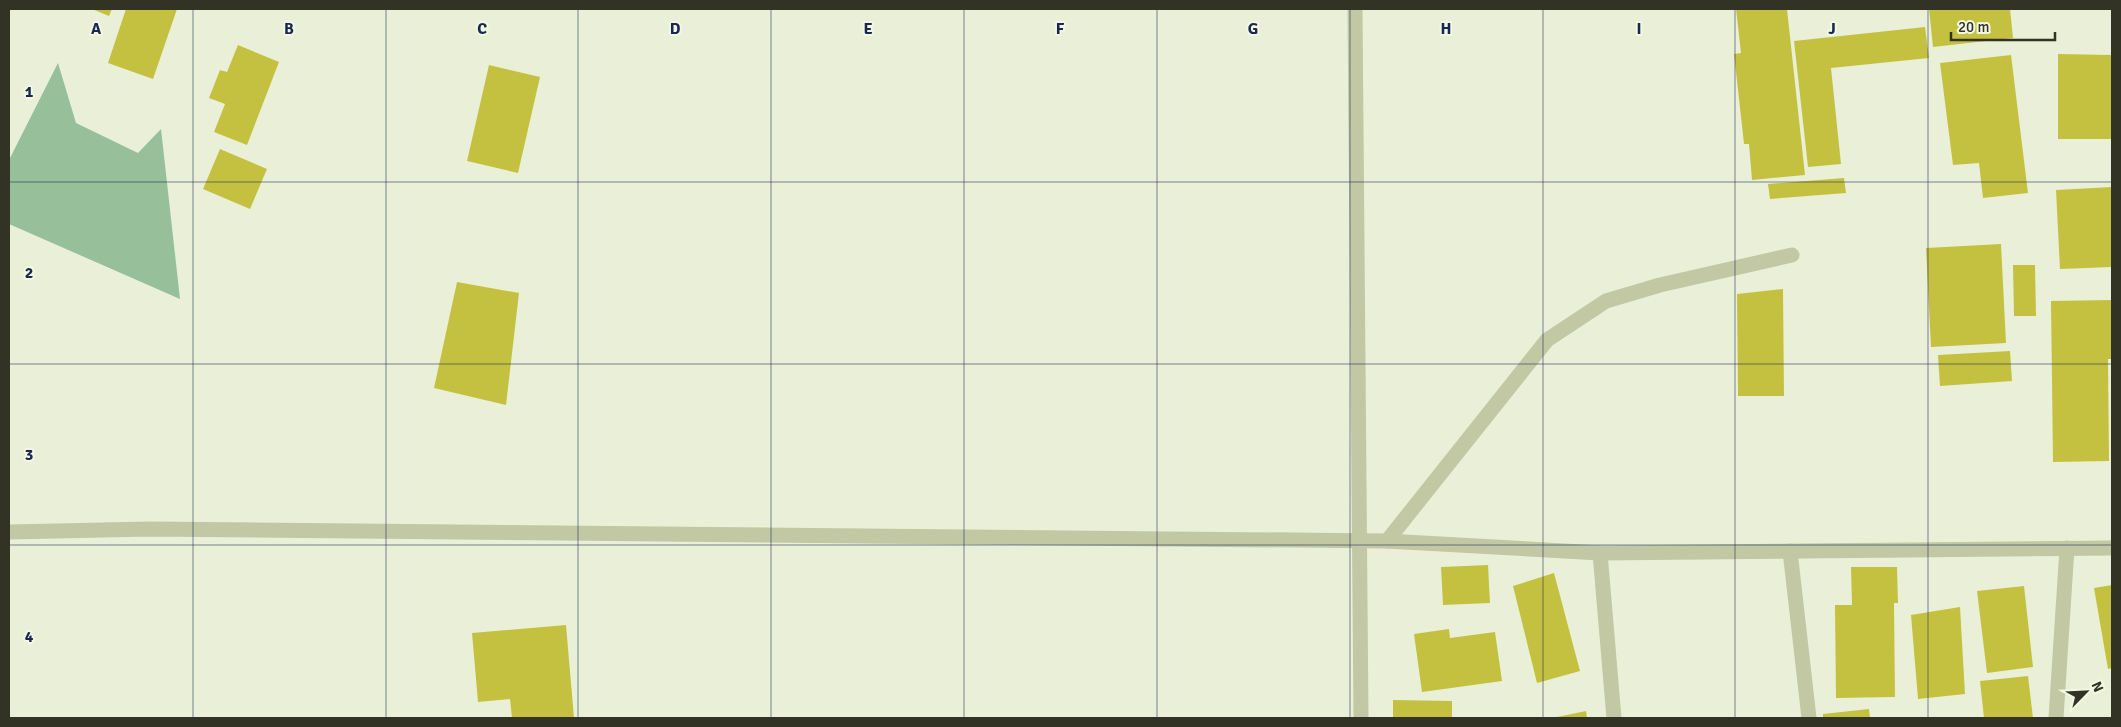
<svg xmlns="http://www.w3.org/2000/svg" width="2121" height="727" font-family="Signika,sans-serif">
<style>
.green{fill:#97bf9a}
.building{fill:#c5c140}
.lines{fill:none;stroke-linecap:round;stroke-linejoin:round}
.lane{stroke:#c1c8a3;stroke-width:15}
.street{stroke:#c1c8a3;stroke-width:15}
.grid{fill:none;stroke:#1b2753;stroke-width:1;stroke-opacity:0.55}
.grid-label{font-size:16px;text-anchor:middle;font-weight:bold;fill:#1b2753;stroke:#f2f8e2;stroke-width:4;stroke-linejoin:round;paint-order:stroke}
</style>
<rect width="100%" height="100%" fill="#eaf0d7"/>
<path class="green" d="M58,63L76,123L138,153L161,129L180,299L9,224V160Z"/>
<g class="building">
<path d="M92,9H112L109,16Z"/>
<path d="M126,9H177L153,79L108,63Z"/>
<path d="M1736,9H1787L1805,175L1752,180L1749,144H1744L1734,54L1741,53Z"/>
<path d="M1929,9H2010L2013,38L1933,47Z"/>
<path d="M1925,27L1929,58L1831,68L1841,164L1808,167L1794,41Z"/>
<path d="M238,45L279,62L247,145L214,132L225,104L209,98L220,70L227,72Z"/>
<path d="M2058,54L2112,55V139H2058Z"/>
<path d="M2011,55L2028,193L1983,198L1979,163L1953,165L1940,63Z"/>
<path d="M489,65L540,77L518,173L467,161Z"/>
<path d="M220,149L267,169L250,209L203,189Z"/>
<path d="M1844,178L1846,193L1770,199L1768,184Z"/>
<path d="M2112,187V267L2060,269L2056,190Z"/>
<path d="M2001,244L2006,343L1931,347L1926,248Z"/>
<path d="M2013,265H2035L2036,316H2014Z"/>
<path d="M457,282L519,293L506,405L434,388Z"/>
<path d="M1783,289L1784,396H1738L1737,294Z"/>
<path d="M2112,300V359H2108L2109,461L2053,462L2051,301Z"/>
<path d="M2010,351L2012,381L1940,386L1938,355Z"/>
<path d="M1488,565L1490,603L1443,605L1441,567Z"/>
<path d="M1851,567H1897L1898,603H1894L1895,697L1836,698L1835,605H1852Z"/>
<path d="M1554,573L1580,671L1537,683L1513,586Z"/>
<path d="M2112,585V668L2108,669L2094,588Z"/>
<path d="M2024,586L2033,667L1987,673L1977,591Z"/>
<path d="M1960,607L1965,694L1918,699L1911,615Z"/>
<path d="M566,625L574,718H512L510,699L478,702L472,633Z"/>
<path d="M1449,629L1450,638L1495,632L1502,681L1422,692L1414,634Z"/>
<path d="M2028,676L2033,718H1984L1980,681Z"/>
<path d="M1393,700L1452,701V718H1393Z"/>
<path d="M1869,709L1870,718H1823V714Z"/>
<path d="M1586,711L1587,718H1557V717Z"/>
</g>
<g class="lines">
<path class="lane" d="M1387,541L1547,340L1606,301L1660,285L1792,255"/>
<g class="street">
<path d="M1355,9L1361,718"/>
<path d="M9,532L150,529L1387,541L1600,553L2112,548"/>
<path d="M1790,551L1809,718"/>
<path d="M1600,553L1614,718"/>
<path d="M2056,718L2067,548"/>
</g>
</g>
<path class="grid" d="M193,9V718M386,9V718M578,9V718M771,9V718M964,9V718M1157,9V718M1350,9V718M1543,9V718M1735,9V718M1928,9V718M9,182H2112M9,364H2112M9,545H2112"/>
<g class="grid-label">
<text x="96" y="34">A</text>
<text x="289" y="34">B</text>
<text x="482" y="34">C</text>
<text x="675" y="34">D</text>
<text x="868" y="34">E</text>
<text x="1060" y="34">F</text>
<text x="1253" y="34">G</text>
<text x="1446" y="34">H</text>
<text x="1639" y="34">I</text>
<text x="1832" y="34">J</text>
<text x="29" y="97">1</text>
<text x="29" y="278">2</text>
<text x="29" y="460">3</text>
<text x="29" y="642">4</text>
</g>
<rect width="2121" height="727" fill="none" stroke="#323325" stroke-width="20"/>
<g transform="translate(2086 692) rotate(66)" stroke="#f2f8e2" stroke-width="4" paint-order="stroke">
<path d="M0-4L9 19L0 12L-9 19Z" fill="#323325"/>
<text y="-8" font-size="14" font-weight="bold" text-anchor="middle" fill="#323325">N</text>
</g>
<path d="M1951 32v8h104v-8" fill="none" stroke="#323325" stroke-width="2.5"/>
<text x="1958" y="32" font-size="15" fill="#323325" stroke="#f2f8e2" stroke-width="4" paint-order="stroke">20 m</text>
</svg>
